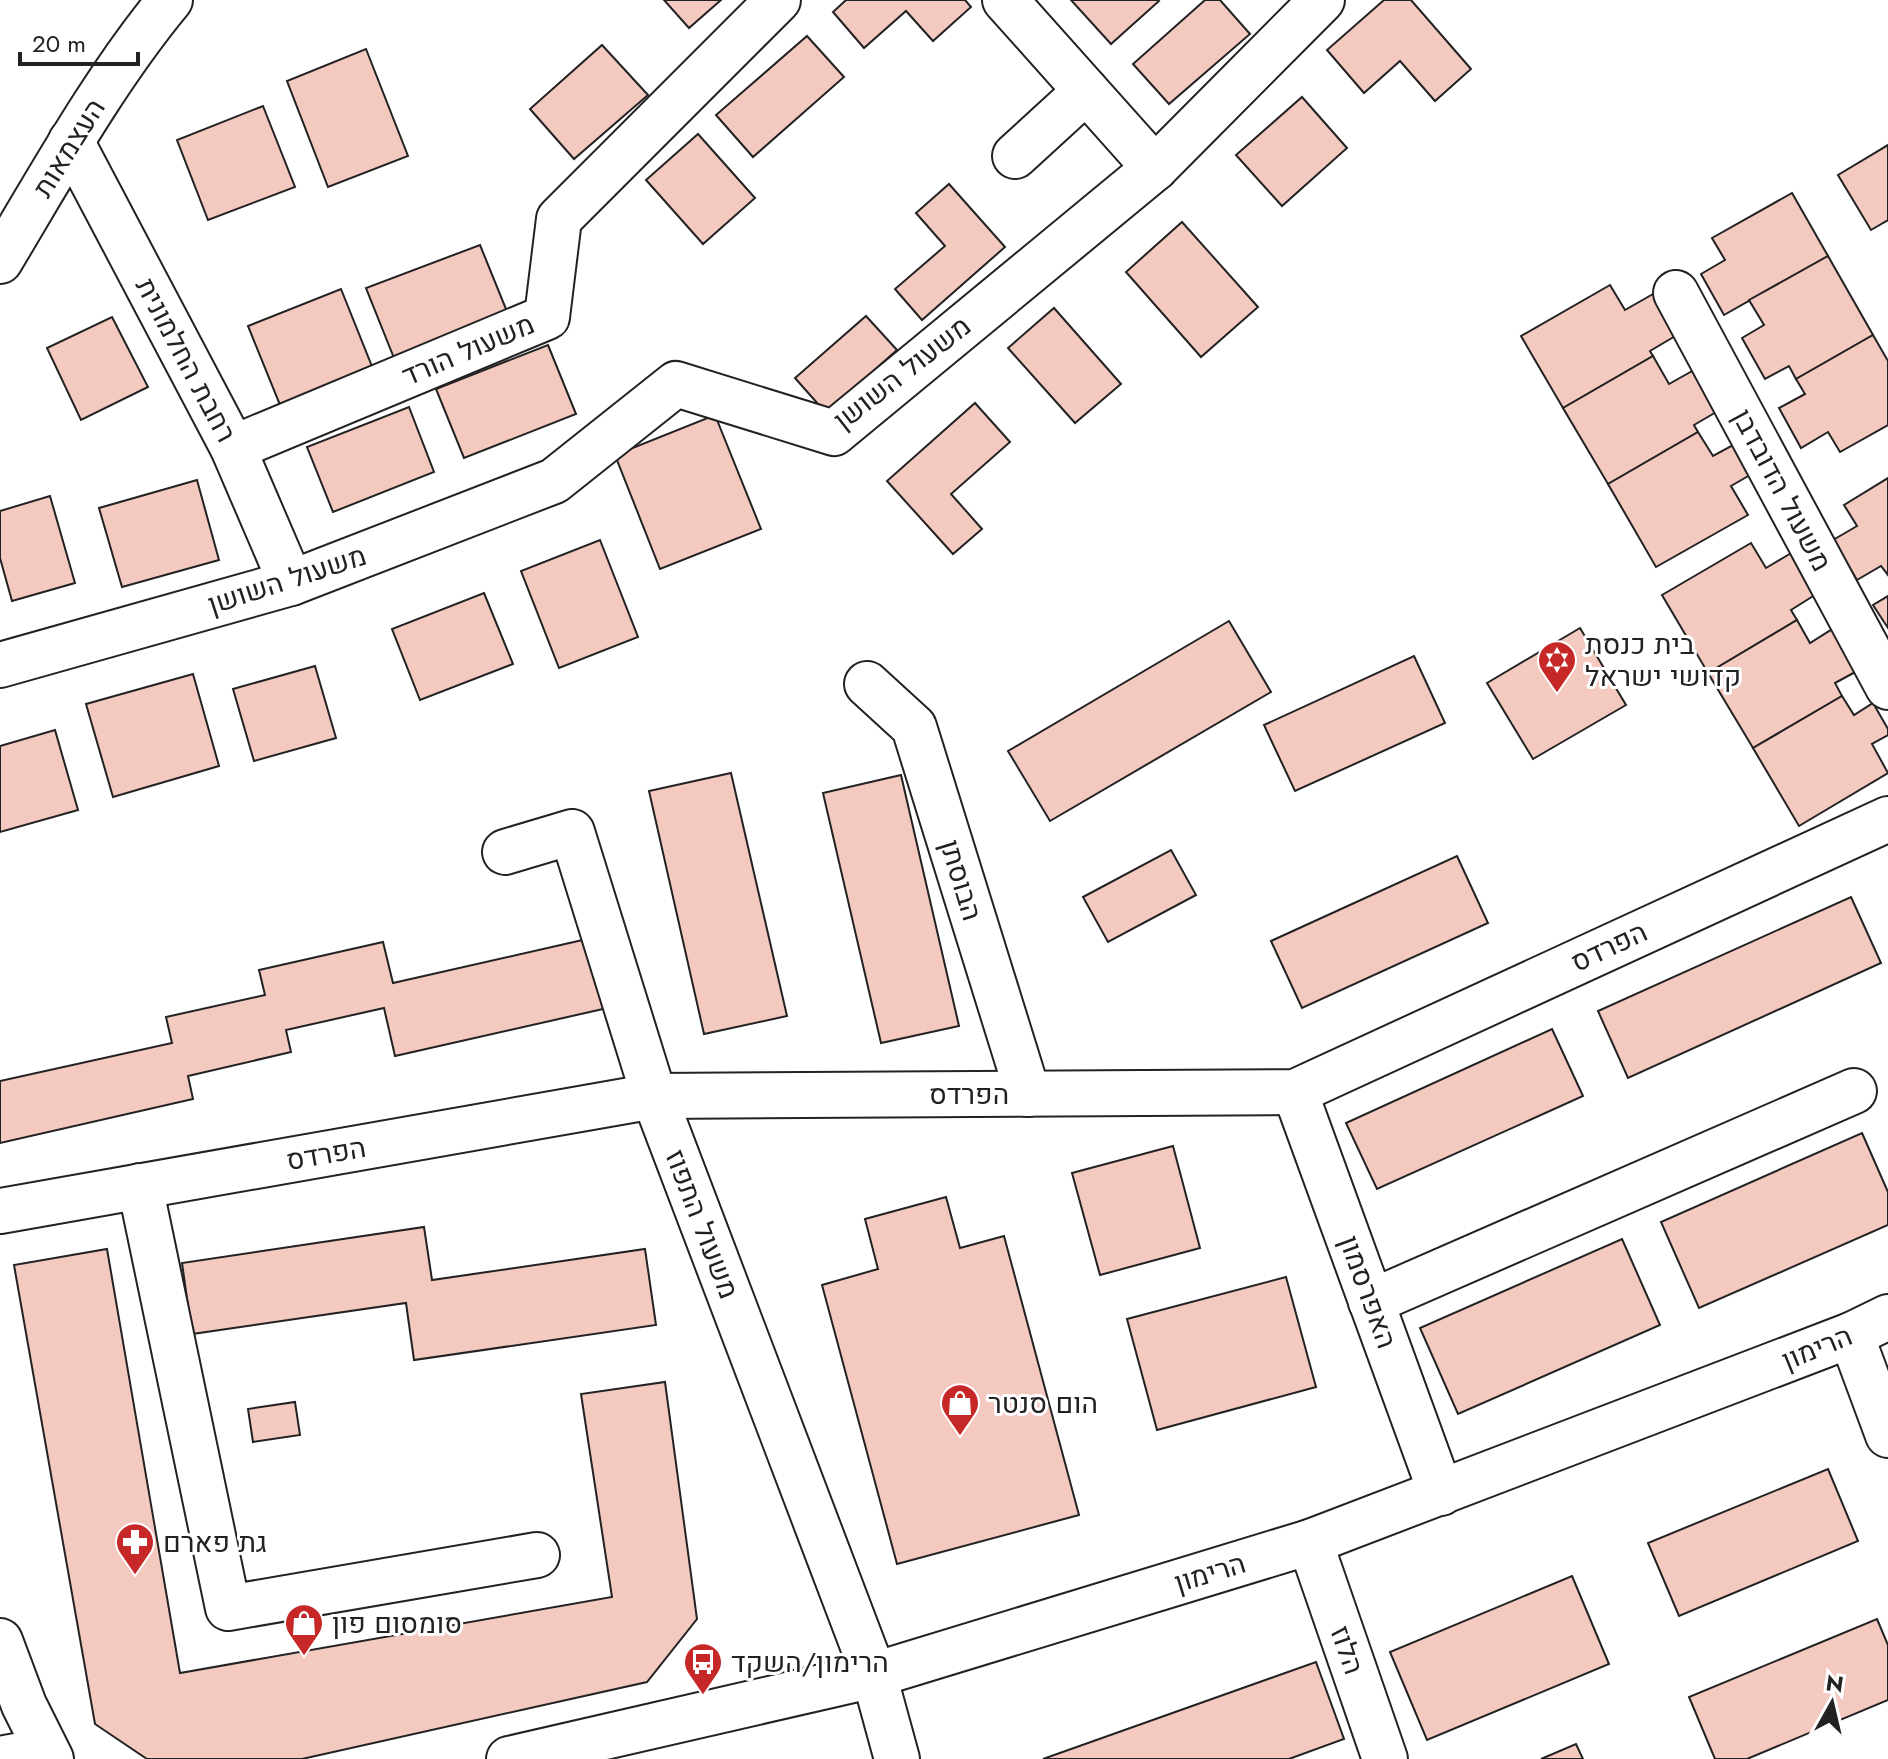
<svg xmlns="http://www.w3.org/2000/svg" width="1888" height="1759" font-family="Jost,Heebo,sans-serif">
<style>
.building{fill:#f3c9c0;stroke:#222;stroke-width:2}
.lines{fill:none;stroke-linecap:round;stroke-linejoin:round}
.minor-casing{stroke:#222;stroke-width:48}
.minor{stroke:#fff;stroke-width:44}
.labels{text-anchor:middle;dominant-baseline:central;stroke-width:6;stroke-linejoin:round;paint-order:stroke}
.street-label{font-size:28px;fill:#222;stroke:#fff}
.poi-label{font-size:28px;fill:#222;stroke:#fff;text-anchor:start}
</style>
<rect width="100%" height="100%" fill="#fff"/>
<g class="building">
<path d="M664,0H721L689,28Z"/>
<path d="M846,0H965L971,7L933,41L906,11L864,48L833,12Z"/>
<path d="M1071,0H1158L1159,1L1111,44Z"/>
<path d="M1205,0H1220L1250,34L1169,104L1133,64Z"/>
<path d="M1384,0H1411L1471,69L1435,101L1400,61L1364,93L1327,50Z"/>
<path d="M807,36L844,77L753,157L716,115Z"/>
<path d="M602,45L648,95L574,159L530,109Z"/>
<path d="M366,49L408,156L328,187L287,81Z"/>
<path d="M1302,97L1347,148L1282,206L1236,155Z"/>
<path d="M263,106L295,187L208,220L177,140Z"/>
<path d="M698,134L755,198L703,244L646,180Z"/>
<path d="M1888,145V220L1871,230L1838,175Z"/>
<path d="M949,184L1005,247L922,320L895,289L945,246L916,213Z"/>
<path d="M1792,193L1828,256L1724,315L1701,274L1725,260L1712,238Z"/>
<path d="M1182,222L1258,307L1201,357L1126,272Z"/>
<path d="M480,245L508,314L394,358L366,288Z"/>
<path d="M1828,256L1873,335L1796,379L1789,366L1765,379L1742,338L1764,325L1749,300Z"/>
<path d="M1610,285L1625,310L1653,294L1677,335L1650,351L1653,356L1563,408L1521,336Z"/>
<path d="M341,289L373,369L280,405L248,326Z"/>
<path d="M1054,308L1121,384L1075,423L1008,348Z"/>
<path d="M866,316L897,350L826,413L795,378Z"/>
<path d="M112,317L148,387L81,420L47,348Z"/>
<path d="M1873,335L1888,361V425L1840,452L1828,432L1801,448L1779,408L1805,394L1796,379Z"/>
<path d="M548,345L576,414L464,458L436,389Z"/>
<path d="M1653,356L1669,384L1694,370L1718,411L1694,425L1698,432L1608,484L1563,408Z"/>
<path d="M975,403L1010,442L951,494L982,529L953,554L887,481Z"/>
<path d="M409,407L434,472L333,512L307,447Z"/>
<path d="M715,415L761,529L660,569L615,455Z"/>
<path d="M1698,432L1713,456L1733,445L1750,475L1731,486L1748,515L1656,567L1608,484Z"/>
<path d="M1888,478V575L1881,566L1857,580L1833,540L1857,526L1844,505Z"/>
<path d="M197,480L219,560L122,587L99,508Z"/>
<path d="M50,496L75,583L12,601L0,558V511Z"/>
<path d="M600,540L638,637L559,668L521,571Z"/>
<path d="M1751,543L1766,568L1793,552L1818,593L1791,610L1797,620L1708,673L1662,595Z"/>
<path d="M484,593L513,664L420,700L392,629Z"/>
<path d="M1888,596V628L1873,605Z"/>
<path d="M1797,620L1810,643L1834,628L1859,670L1835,683L1842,696L1753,748L1708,673Z"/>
<path d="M1229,621L1271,692L1050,821L1008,751Z"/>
<path d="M1580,628L1626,705L1533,759L1487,683Z"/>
<path d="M1414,656L1445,723L1295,791L1264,725Z"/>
<path d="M315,666L336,738L254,761L233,689Z"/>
<path d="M193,674L219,766L113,797L86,704Z"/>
<path d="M1842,696L1854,715L1873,703L1888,729V735L1872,744L1888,773L1799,826L1753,748Z"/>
<path d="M55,730L78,810L0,832V746Z"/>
<path d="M731,773L787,1016L704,1034L649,791Z"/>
<path d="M901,775L959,1026L881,1043L823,793Z"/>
<path d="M1171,850L1196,895L1108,942L1083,897Z"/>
<path d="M1457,856L1488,923L1302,1008L1271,941Z"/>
<path d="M1851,897L1881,963L1628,1078L1598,1011Z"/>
<path d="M587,939L603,1009L395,1056L384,1008L286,1030L291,1052L188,1076L193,1099L0,1143V1081L172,1043L166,1017L265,995L259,970L383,942L393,983Z"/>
<path d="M1552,1029L1583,1096L1377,1189L1346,1123Z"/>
<path d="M1862,1133L1888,1192V1225L1699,1308L1661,1222Z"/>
<path d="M1173,1146L1200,1248L1100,1275L1072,1173Z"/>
<path d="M946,1197L960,1248L1004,1236L1079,1515L897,1564L822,1285L878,1269L865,1219Z"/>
<path d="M424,1227L432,1280L645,1249L656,1325L414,1360L406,1303L192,1334L182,1263Z"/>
<path d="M1622,1239L1660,1325L1458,1414L1420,1328Z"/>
<path d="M107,1249L180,1673L612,1597L581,1394L665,1382L697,1619L647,1682L302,1759H147L95,1724L14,1265Z"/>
<path d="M1286,1277L1316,1387L1157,1430L1127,1319Z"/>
<path d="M295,1402L300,1435L253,1442L248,1409Z"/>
<path d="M1828,1469L1858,1541L1679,1616L1648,1543Z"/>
<path d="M1572,1576L1609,1664L1427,1740L1390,1652Z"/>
<path d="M1877,1619L1888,1645V1700L1747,1759H1715L1689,1697Z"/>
<path d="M1316,1662L1344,1739L1289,1759H1043Z"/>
<path d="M1576,1744L1583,1759H1541Z"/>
</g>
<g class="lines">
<defs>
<g id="minor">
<path d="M1005,0L1155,168"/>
<path d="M71,141L233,448L291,583"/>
<path d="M1015,156L1086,91"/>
<path d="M0,261C52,174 106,77 170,0"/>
<path d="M1676,293L1888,687"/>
<path d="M233,448L547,317L559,219L778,0"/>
<path d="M0,665L291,583L554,481L676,384L834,433L1155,168L1322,0"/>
<path d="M867,684L914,727L1028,1094"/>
<path d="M505,852L572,832L654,1096L874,1675L897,1759"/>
<path d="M1295,1092L1441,1493"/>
<path d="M140,1186L228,1608L537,1555"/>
<path d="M0,1211L654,1096L1295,1092L1888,819"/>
<path d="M1371,1302L1854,1091"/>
<path d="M1851,1335L1888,1435"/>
<path d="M1310,1542L1385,1759"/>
<path d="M0,1641L24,1705L51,1759"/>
<path d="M0,1759L21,1755L43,1759"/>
<path d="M509,1759L874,1675L1310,1542L1851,1335L1888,1317"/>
</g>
</defs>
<use href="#minor" class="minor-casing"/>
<use href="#minor" class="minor"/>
</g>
<defs>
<symbol id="synagogue-pin" viewBox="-11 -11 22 30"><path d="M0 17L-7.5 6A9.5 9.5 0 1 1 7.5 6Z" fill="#c62828" stroke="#fff"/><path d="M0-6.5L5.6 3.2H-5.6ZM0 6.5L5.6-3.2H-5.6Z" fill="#fff"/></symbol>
<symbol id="shop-pin" viewBox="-11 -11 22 30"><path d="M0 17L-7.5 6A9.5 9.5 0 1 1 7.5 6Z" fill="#c62828" stroke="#fff"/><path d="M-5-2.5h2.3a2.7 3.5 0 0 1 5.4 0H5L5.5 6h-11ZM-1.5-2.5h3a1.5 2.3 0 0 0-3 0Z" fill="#fff"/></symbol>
<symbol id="pharmacy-pin" viewBox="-11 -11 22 30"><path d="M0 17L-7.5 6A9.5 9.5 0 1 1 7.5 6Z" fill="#c62828" stroke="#fff"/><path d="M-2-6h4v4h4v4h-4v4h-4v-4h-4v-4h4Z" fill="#fff"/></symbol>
<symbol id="bus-pin" viewBox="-11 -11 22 30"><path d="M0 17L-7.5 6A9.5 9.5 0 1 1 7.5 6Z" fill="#c62828" stroke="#fff"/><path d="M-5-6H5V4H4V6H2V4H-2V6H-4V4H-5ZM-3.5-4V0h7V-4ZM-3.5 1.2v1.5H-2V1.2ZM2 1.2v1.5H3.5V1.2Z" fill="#fff"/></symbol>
</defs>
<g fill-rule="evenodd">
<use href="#synagogue-pin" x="1535" y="638" width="44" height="60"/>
<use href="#shop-pin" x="938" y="1381" width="44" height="60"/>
<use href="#pharmacy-pin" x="113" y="1520" width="44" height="60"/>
<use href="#shop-pin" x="282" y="1601" width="44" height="60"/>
<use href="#bus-pin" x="681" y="1640" width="44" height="60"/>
</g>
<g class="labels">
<g class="street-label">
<text transform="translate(69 148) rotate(-58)">העצמאות</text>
<text transform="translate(468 350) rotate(-23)">משעול הורד</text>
<text transform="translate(186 360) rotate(62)">רחבת החלמונית</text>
<text transform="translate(902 373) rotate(-38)">משעול השושן</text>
<text transform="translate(1782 490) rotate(62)">משעול הדובדבן</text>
<text transform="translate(287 580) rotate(-18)">משעול השושן</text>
<text transform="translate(961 880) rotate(73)">הבוסתן</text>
<text transform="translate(1609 947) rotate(-25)">הפרדס</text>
<text x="969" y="1094">הפרדס</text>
<text transform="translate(326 1154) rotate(-10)">הפרדס</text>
<text transform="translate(702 1224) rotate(69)">משעול התפוז</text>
<text transform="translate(1368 1292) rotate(70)">האפרסמון</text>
<text transform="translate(1817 1348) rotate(-22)">הרימון</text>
<text transform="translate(1210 1573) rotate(-17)">הרימון</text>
<text transform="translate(1347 1650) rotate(71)">הלוז</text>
</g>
<g class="poi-label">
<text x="1585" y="644">בית כנסת<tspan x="1585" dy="32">קדושי ישראל</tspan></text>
<text x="988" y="1403">הום סנטר</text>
<text x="163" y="1542">גת פארם</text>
<text x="332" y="1623">סומסום פון</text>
<text x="731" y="1662">הרימון/השקד</text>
</g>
</g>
<g transform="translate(1832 1703) rotate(8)" stroke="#ffffff" stroke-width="6" paint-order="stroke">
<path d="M0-6L14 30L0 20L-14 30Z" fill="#222222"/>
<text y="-12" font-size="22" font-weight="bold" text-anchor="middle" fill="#222222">N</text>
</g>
<path d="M20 52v12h118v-12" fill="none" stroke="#222222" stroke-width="4"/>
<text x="32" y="52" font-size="24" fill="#222222" stroke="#ffffff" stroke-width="6" paint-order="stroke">20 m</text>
</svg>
